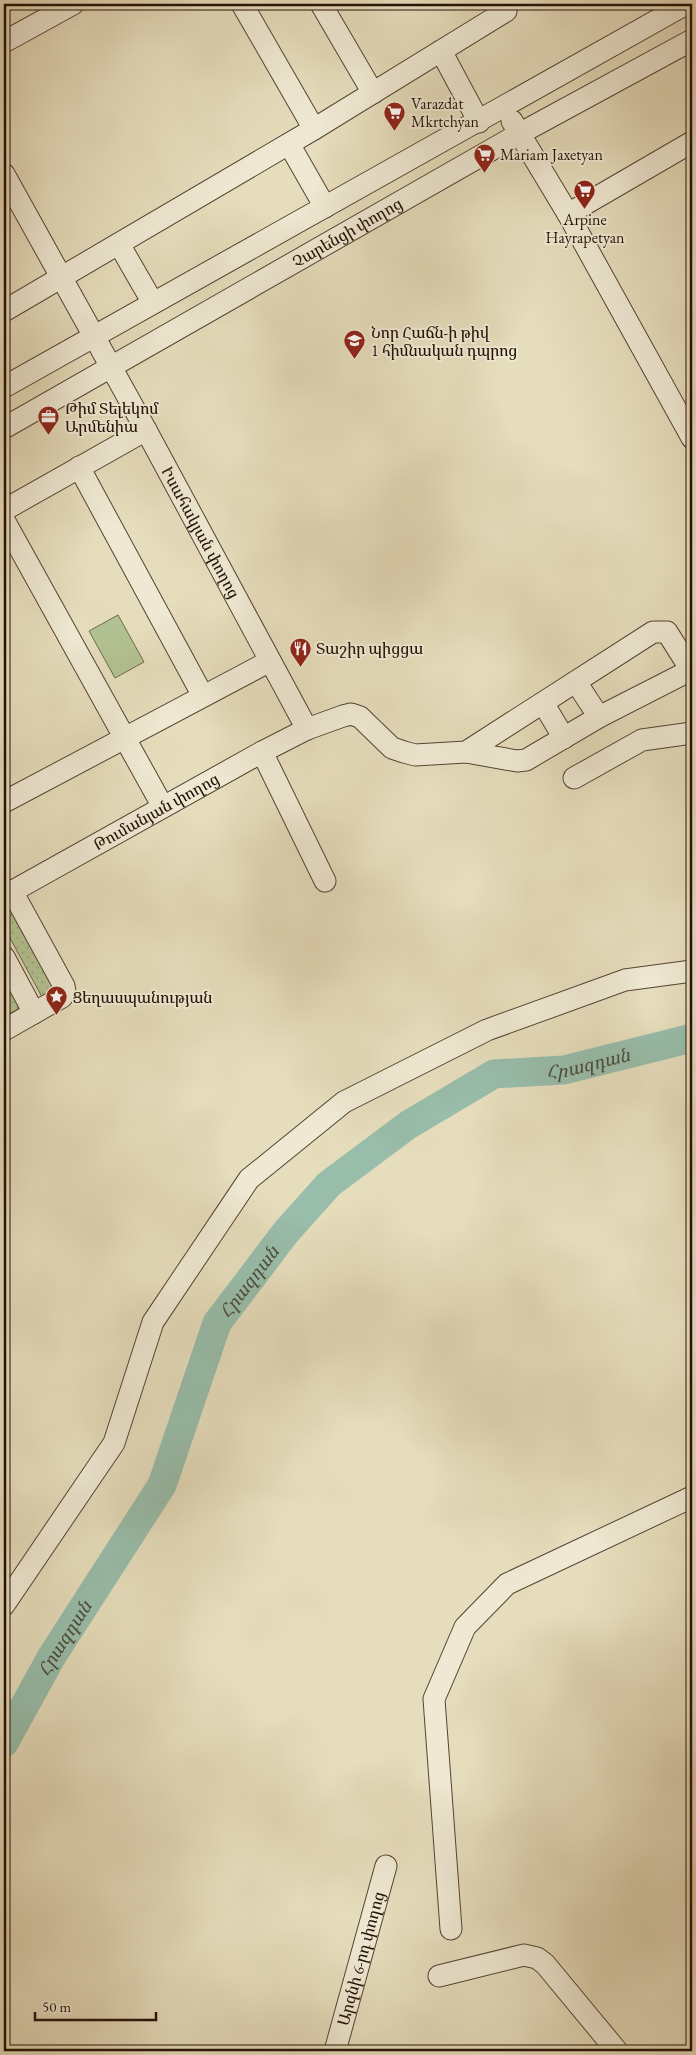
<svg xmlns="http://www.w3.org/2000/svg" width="696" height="2055" font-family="'EB Garamond','Noto Serif Armenian',serif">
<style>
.grass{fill:url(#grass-dots);stroke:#6c694c}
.garden{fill:#b3c292;stroke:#6c694c}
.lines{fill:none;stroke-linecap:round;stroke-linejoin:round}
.river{stroke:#98bdaa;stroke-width:29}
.minor-casing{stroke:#544334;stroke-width:23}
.minor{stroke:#efe9d3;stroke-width:21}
.labels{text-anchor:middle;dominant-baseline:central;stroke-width:4;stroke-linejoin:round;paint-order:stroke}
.poi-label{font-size:16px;fill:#241006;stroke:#efe9d3;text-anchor:start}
.street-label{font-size:16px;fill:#241006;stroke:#efe9d3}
.water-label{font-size:18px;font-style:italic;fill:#4d4d3f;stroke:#efe9d3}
</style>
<defs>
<pattern id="grass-dots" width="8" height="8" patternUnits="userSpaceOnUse" patternTransform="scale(1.25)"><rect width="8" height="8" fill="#b3c292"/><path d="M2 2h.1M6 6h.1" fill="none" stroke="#9aa67c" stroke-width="1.8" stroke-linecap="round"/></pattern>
</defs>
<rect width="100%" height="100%" fill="#e6ddbc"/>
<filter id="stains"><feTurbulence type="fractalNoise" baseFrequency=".004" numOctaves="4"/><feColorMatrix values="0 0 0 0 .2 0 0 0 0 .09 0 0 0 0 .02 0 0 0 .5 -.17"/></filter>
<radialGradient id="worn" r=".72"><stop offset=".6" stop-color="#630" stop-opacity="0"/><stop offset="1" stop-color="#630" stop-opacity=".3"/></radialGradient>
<g class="grass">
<path d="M18,911L59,987L42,997L4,927V919Z"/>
<path d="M4,973L22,1007L5,1016L4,1013Z"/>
</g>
<path class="garden" d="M118,615L144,662L115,678L89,631Z"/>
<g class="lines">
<path class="river" id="s1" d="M4,1743L52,1656L162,1485L217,1323L286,1232L329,1184L408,1125L494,1074L564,1070L692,1038"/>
<defs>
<g id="minor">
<path d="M242,4L314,129"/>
<path d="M321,4L373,93"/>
<path d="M4,42L73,4"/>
<path d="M441,51L479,122"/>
<path d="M512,121L568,214L692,438"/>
<path d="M289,144L325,207"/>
<path id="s2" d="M4,174L146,430L307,729"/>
<path d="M568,214L692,142"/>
<path d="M119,244L153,303"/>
<path d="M4,311L314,129L506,11L504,4"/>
<path d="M4,387L686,4"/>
<path id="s3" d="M4,428L519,134L692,40"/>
<path d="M79,467L203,696"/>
<path d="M4,510L146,430"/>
<path d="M4,520L163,807"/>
<path d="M576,682L599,717"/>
<path d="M543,703L564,738"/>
<path d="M262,752L325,881"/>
<path d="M466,752L517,761L526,760L599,717L691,670"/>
<path d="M574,778L642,740L692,733"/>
<path d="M4,802L270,661"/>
<path id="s4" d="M4,896L262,752L307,729L343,716L351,714L360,717L392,748L404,752L415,755L466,752L653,632H667L691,670L692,669"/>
<path d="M4,957L34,1013"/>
<path d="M4,1030L62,997L65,992L64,986L12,891"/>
<path d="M4,1605L114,1443L153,1322L249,1179L344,1102L487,1030L625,980L692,971"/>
<path d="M451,1929L434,1699L465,1627L507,1584L692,1497"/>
<path d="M439,1976L524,1955L537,1958L545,1964L617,2051"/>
<path id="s5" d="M335,2051L386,1866"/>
</g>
</defs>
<use href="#minor" class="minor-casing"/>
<use href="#minor" class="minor"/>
</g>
<defs>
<symbol id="supermarket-pin" viewBox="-11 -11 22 30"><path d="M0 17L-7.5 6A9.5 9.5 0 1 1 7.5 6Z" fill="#8f2418" stroke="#efe9d3"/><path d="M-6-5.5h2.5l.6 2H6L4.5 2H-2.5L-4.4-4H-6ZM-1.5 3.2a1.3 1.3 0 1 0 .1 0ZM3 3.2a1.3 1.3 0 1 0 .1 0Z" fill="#fff"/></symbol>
<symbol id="school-pin" viewBox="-11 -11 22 30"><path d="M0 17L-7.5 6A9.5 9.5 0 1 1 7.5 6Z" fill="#8f2418" stroke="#efe9d3"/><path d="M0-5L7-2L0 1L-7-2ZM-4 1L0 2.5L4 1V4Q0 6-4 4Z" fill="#fff"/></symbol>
<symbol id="office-pin" viewBox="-11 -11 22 30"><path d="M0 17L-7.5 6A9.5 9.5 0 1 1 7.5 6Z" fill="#8f2418" stroke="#efe9d3"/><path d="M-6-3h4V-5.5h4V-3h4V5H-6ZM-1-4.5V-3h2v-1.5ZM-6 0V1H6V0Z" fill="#fff"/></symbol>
<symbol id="restaurant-pin" viewBox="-11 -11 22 30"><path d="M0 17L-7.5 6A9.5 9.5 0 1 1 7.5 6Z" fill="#8f2418" stroke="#efe9d3"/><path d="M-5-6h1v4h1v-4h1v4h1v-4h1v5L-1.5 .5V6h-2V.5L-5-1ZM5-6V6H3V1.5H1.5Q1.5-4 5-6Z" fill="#fff"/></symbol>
<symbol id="sight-pin" viewBox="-11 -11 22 30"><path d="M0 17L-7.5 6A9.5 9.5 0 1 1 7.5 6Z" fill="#8f2418" stroke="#efe9d3"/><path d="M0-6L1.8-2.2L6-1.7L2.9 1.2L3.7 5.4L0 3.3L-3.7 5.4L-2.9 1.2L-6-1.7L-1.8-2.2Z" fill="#fff"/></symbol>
</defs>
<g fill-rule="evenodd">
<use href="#supermarket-pin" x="382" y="100" width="25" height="34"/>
<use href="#supermarket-pin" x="472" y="142" width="25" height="34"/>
<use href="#supermarket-pin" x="572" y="178" width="25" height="34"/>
<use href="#school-pin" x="342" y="328" width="25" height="34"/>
<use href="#office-pin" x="36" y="404" width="25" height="34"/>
<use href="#restaurant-pin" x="288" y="636" width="25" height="34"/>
<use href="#sight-pin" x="44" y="984" width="25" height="34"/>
</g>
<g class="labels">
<g class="poi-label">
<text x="411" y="103">Varazdat<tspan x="411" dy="18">Mkrtchyan</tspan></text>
<text x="500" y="154">Mariam Jaxetyan</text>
<text x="585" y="219" text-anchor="middle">Arpine<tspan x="585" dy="18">Hayrapetyan</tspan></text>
<text x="371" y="332">Նոր Հաճն-ի թիվ<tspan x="371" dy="18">1 հիմնական դպրոց</tspan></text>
<text x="65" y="408">Թիմ Տելեկոմ<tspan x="65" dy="18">Արմենիա</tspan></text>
<text x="316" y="648">Տաշիր պիցցա</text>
<text x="73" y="997">Ցեղասպանության</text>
</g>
<g class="street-label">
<text stroke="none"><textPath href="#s3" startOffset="395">Չարենցի փողոց</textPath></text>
<text stroke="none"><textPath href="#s2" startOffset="409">Իսահակյան փողոց</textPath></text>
<text stroke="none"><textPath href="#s4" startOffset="174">Թումանյան փողոց</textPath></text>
<text stroke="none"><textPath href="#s5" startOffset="96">Արզնի 6-րդ փողոց</textPath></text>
</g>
<g class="water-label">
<text stroke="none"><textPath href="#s1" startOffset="946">Հրազդան</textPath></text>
<text stroke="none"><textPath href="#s1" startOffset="526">Հրազդան</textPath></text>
<text stroke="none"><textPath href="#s1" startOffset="121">Հրազդան</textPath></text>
</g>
</g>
<rect width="696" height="2055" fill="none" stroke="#e6ddbc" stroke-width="20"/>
<rect x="5" y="5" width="686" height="2045" fill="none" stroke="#241006" stroke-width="2.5"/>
<rect x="10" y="10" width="676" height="2035" fill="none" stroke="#241006"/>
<path d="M35 2012v8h121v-8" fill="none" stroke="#241006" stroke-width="2.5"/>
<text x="42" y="2012" font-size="15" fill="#241006" stroke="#efe9d3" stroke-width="4" paint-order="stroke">50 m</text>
<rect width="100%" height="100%" filter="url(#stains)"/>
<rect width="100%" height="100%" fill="url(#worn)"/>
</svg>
